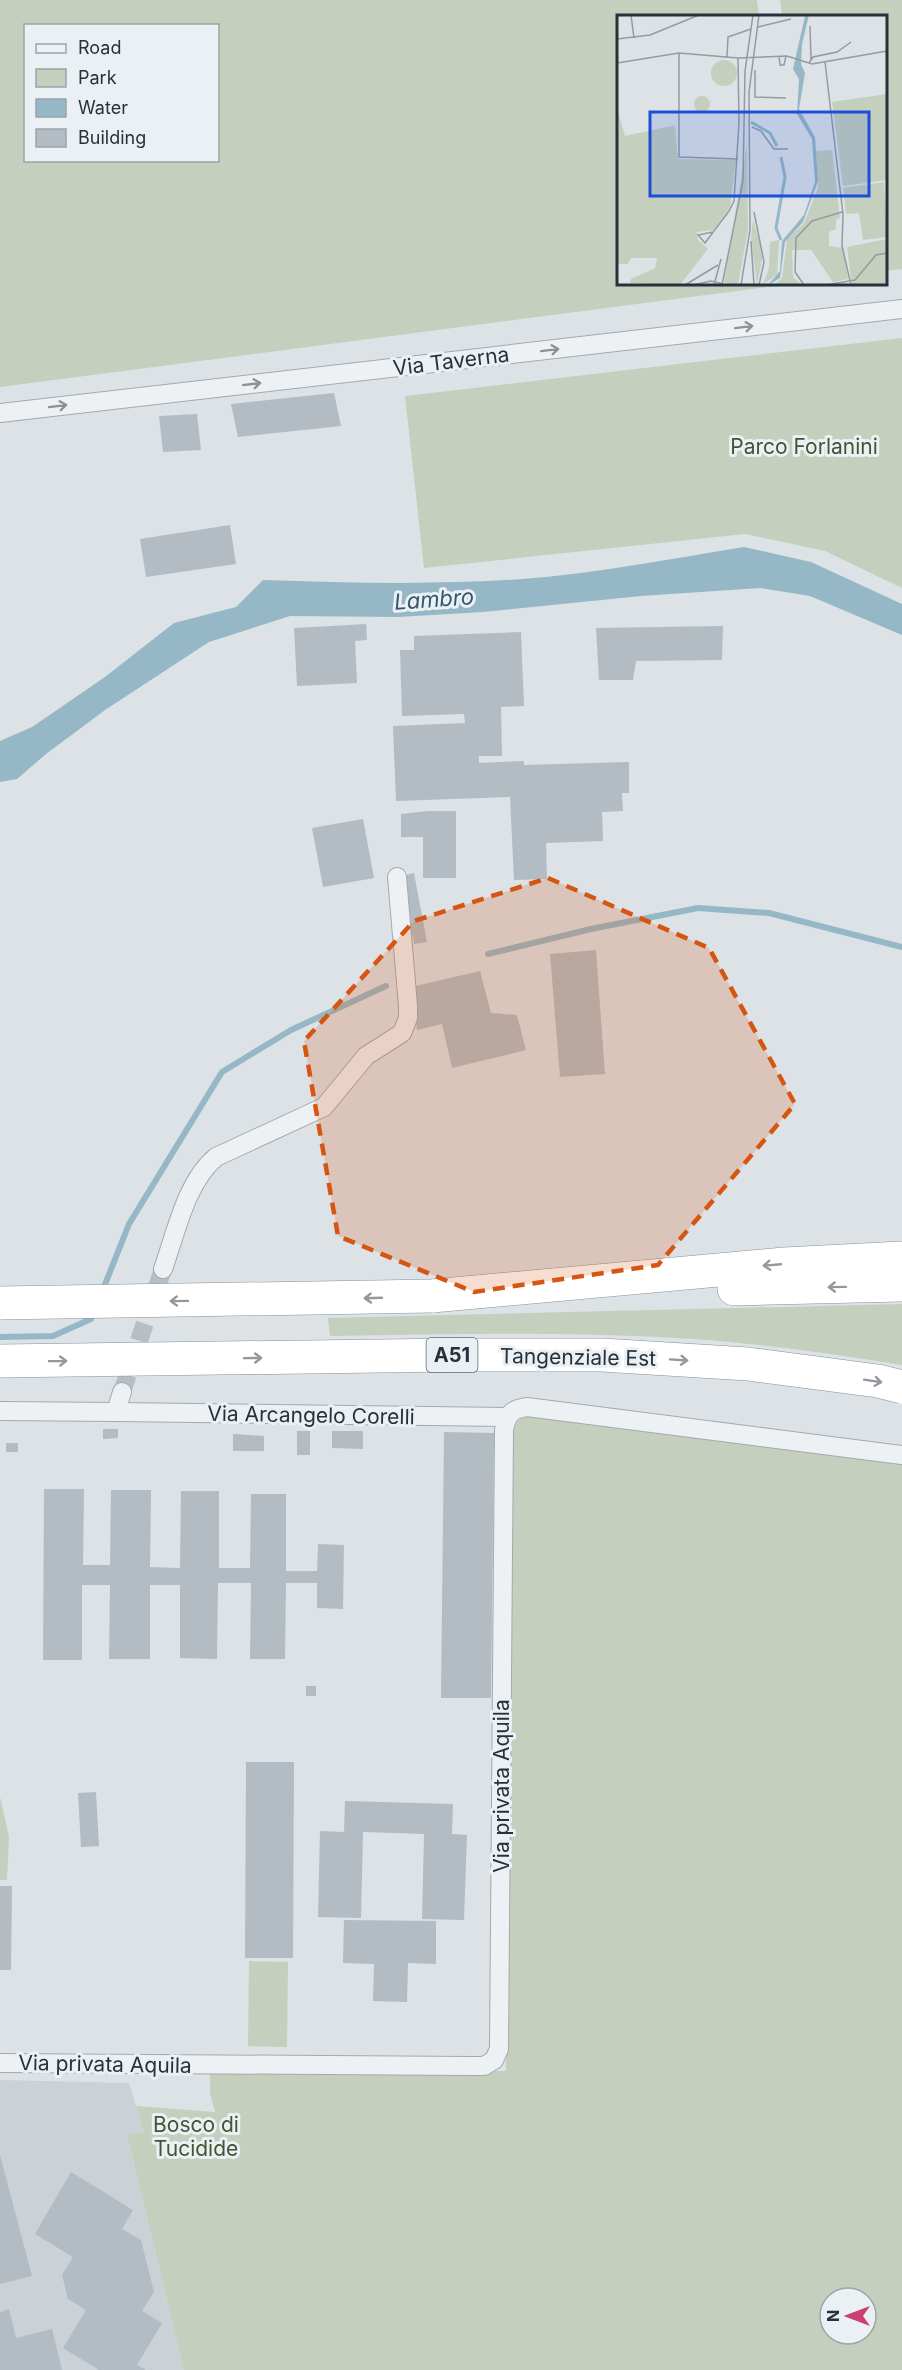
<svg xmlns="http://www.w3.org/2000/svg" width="902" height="2370" font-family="Inter,sans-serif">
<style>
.built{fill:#cad1d7}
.green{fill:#c5cfbd;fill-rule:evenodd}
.water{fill:#96b7c6}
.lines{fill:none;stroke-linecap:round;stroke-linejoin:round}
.stream{stroke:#96b7c6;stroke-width:6}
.building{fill:#b3bcc2}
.minor-tunnel{stroke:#b8bfc4;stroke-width:18;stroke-dasharray:18 9;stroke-linecap:butt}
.minor-casing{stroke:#a2aaaf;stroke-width:20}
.motorway-casing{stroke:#83929c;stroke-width:34}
.minor{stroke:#eef1f4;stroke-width:18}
.motorway{stroke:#fff;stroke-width:33}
.motorway-bridge-casing{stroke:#83929c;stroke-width:34;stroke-linecap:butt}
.motorway-bridge{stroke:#fff;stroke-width:33}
.oneway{stroke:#8a9298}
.oneway2{stroke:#92989d}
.marked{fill:#d55511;fill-opacity:0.2;stroke:#d55511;stroke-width:4.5;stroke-dasharray:12 8;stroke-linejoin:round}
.labels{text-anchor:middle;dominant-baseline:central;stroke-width:6;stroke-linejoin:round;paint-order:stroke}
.shield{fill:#ebf0f4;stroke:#616b72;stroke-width:1.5}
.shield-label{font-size:20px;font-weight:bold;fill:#26323b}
.street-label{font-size:21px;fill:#26323b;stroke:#ebf0f4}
.park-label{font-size:21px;fill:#415733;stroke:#ebf0f4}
.water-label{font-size:22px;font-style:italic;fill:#31586e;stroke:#ebf0f4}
.inset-river{fill:none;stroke:#96b7c6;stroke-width:3}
.inset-road{fill:none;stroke:#939ca2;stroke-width:1.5}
.view{fill:#1d4ed8;fill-opacity:0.15;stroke:#1d4ed8;stroke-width:3}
.inset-edge{fill:none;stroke:#26323b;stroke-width:3}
</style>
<rect width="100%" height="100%" fill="#dce2e6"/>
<path class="built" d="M0,2080L129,2083L144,2132L127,2137L184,2370H0Z"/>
<g class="green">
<path d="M0,0H757L759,16H618V284H791L0,387ZM26,26H218V160H26Z"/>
<path d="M780,0H902V269L886,271V16H782Z"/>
<path d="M902,338V588L825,551L745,534L424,568L405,396Z"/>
<path d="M902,1304V1365C833,1354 764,1344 694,1339C573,1331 452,1334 330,1336L328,1318Z"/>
<path d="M529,1414L902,1464V2370H184L127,2136L144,2132L136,2106L215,2112L210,2093V2072L506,2071L512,1442C514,1428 515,1419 529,1414ZM830,2298H866V2334H830Z"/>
<path d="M0,1797L9,1836L7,1880H0Z"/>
<path d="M249,1961L288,1962L287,2047L248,2046Z"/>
</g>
<path class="water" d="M744,547L811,562L902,604V635L810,596L760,588L641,596L483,612L398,617L290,616L209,642L105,710L46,754L17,779L0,782V741L32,727L105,677L174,623L236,607L263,580C350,583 437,585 523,579C597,573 671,559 744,547Z"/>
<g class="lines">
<g class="stream">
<path d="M488,954L591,929L698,908L769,913L902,947"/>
<path d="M102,1292L129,1224L222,1072L291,1030L386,986"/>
<path d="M0,1337L53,1336L91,1319L93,1312"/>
</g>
</g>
<g class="building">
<path d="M334,393L341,426L238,437L231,404Z"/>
<path d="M197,414L201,450L163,452L159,416Z"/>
<path d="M230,525L236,564L146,577L140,539Z"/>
<path d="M366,624L367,640L355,641L357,683L297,686L294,628Z"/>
<path d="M723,626L722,660L636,661L633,680H599L596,628Z"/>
<path d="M521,632L524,706L501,707L502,756H479V763L524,761V765L629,762V793H622L623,811L602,812L603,841L546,843L547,879L514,880L510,797L396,801L393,726L465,723L464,714L402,716L400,650H414V636Z"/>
<path d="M428,811H456V878H423V837H401V814Z"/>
<path d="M363,819L374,878L323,887L312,828Z"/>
<path d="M414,873L427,942L414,944L401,876Z"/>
<path d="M596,950L605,1074L560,1077L550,954Z"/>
<path d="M480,971L491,1013L517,1015L526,1050L452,1068L442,1024L417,1030L411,987Z"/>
<path d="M103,1429H118V1438L103,1439Z"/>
<rect x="297" y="1431" width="13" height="24"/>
<path d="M332,1431H363V1449L332,1448Z"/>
<path d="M444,1432L494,1433L491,1698H441Z"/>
<path d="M233,1434L264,1436V1451H233Z"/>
<rect x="6" y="1443" width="12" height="9"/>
<path d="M44,1489H84L83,1565H110L111,1490H151L150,1567L180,1568L181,1491H219V1568H250L251,1494H286V1571H317L318,1544L344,1545L343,1609L317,1608V1583H286L285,1659H250L251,1583H218L217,1659L180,1658V1585H150V1659H109L110,1585H82V1660H43Z"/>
<rect x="306" y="1686" width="10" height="10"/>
<path d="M246,1762H294L293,1958H245Z"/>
<path d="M96,1792L99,1846L81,1847L78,1793Z"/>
<path d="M345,1801L453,1804L452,1834L467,1835L464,1920L422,1919L424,1834L363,1832L361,1918L318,1917L320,1831L344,1832Z"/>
<path d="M0,1886H12L11,1970H0Z"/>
<path d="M344,1920L436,1921V1964L408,1963L407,2002L373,2001L374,1964L343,1963Z"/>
<path d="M0,2155L32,2276L0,2284Z"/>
<path d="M71,2172L133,2210L122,2229L141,2240L154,2292L142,2311L162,2323L137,2365L146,2370H99L63,2348L86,2310L68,2299L62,2275L73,2257L35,2234Z"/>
<path d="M9,2309L16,2338L52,2329L62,2370H0V2312Z"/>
</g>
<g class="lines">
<path class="minor-tunnel" d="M122,1392L163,1269"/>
<defs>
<g id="minor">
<path d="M0,413L902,309"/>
<path d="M163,1269C176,1233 186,1182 216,1157L324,1107L366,1056L402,1033L408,1018V1006L397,877"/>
<path d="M0,1411L116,1412L122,1392"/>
<path d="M116,1412L506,1417"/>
<path d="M0,2063L470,2066H484L494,2060L499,2049L504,1430C507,1415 511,1409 527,1407L902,1455"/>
</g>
<g id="motorway">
<path d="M734,1289L902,1285"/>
<path d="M432,1296L784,1264L902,1258"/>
</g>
</defs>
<use href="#minor" class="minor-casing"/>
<use href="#motorway" class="motorway-casing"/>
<use href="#minor" class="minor"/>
<use href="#motorway" class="motorway"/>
<defs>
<g id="motorway-bridge">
<path d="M0,1303L432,1296"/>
<path d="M0,1361L453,1355H602L748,1364L878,1381L902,1387"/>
</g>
</defs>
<use href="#motorway-bridge" class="motorway-bridge-casing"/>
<use href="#motorway-bridge" class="motorway-bridge"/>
</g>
<defs><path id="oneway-shaft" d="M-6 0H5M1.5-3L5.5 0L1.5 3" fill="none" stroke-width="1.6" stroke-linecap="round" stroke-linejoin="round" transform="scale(1.5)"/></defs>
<g class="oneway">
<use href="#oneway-shaft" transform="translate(744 327) rotate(-7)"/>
<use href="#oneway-shaft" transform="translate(550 350) rotate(-7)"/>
<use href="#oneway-shaft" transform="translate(252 384) rotate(-7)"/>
<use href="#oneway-shaft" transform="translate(58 406) rotate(-7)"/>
</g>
<g class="oneway2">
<use href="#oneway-shaft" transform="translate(772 1265) rotate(175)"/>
<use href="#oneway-shaft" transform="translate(837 1287) rotate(179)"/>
<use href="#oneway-shaft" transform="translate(373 1298) rotate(178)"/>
<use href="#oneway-shaft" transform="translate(179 1301) rotate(179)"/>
<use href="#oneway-shaft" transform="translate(253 1358) rotate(-1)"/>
<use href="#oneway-shaft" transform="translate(679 1360) rotate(4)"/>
<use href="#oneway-shaft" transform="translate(58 1361) rotate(-1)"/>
<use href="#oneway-shaft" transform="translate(873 1381) rotate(9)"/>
</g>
<path class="marked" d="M548,878L709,948L795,1104L658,1265L474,1292L338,1236L304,1041L414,921Z"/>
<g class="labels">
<rect class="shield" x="426.5" y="1338" width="51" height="34" rx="4.5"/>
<g class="shield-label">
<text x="452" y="1355">A51</text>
</g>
<g class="street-label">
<text transform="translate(451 361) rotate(-7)">Via Taverna</text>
<text transform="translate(578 1357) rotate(1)">Tangenziale Est</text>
<text transform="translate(311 1415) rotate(1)">Via Arcangelo Corelli</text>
<text transform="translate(501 1786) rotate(-90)">Via privata Aquila</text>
<text transform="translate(105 2064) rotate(1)">Via privata Aquila</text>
</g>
<g class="park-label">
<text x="804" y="446">Parco Forlanini</text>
<text x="196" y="2124">Bosco di<tspan x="196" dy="24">Tucidide</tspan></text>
</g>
<g class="water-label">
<text transform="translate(434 599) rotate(-4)">Lambro</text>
</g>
</g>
<g transform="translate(617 15)">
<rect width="270" height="270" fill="#dce2e6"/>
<path d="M94 58a13 13 0 1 1 26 0a13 13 0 1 1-26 0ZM270,79V165L226,171L215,87ZM77 89a8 8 0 1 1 16 0a8 8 0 1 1-16 0ZM0,93L8,121L58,110L61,144L119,145L113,192L97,215L80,217L81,225L91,234L63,270L13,268L14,264L38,253L40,243H14L11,249H0ZM130,128L131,215L121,270H114L107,267ZM215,135L223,203L219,205V214L212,217V231L227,233L231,264L216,267L194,235H175L176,262L184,270H158L165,263L170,225L187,208L201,173L199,136ZM267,167L270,222L246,225L242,198L229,199L226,173ZM136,205L146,239L140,270L134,222ZM270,224V270H235L230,232ZM162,225L160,259L146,270L152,253L153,227Z" fill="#c5cfbd"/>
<path d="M192,0L185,29L184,49L188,58L182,94L198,122L201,166L186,207L168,227L163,263L151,270L163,256L165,226L187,200L198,167L195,124L180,99L182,64L176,54L188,1Z" fill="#96b7c6"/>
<path class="inset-river" d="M134,107L153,118L160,131M164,142L168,162L159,213L164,225"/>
<path class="inset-road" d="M14,0L17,23M193,11L194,44M141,12L174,4M0,24L33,20L82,0M62,38V142L121,144M162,41L163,50H167L169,41M110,42L111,22L134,14M121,43L122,108M208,47L226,199L225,231L234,270M0,48L62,38L121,43L170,41L195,49L270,36M192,48L196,42L220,37L234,27M138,55V82L169,83M135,112L144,116L157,134H171M137,197L147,247L142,270M96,217L81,220L88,228L112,196L117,186L122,108M134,226L137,270M68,270L101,250M76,270L94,266L110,270M97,270L104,244M105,270L126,166L128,56L136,0M124,270L133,215L132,77L142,0M187,270L178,257L179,223L195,206L225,197M209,270L238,265L259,240L270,238"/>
<path class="view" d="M33,97H252V181H33Z"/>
<rect width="270" height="270" class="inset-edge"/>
</g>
<rect x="24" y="24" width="195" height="138" fill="#ebf0f4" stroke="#9ca4aa" stroke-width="1.5"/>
<rect x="36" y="44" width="30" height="9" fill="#eef1f4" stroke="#9ca4aa" stroke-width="1.5"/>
<text x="78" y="54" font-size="18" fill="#26323b">Road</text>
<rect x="36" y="69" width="30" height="18" fill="#c5cfbd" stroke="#9ca4aa" stroke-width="1.5"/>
<text x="78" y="84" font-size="18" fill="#26323b">Park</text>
<rect x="36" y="99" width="30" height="18" fill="#96b7c6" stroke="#9ca4aa" stroke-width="1.5"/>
<text x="78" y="114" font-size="18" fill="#26323b">Water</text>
<rect x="36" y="129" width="30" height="18" fill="#b3bcc2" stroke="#9ca4aa" stroke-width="1.5"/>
<text x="78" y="144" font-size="18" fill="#26323b">Building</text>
<g transform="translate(848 2316) rotate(270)"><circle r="28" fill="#ebf0f4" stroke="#9ca4aa" stroke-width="1.5"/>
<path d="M0-4.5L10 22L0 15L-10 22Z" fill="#cb4070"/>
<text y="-9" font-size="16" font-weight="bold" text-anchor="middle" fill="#26323b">N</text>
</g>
</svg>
